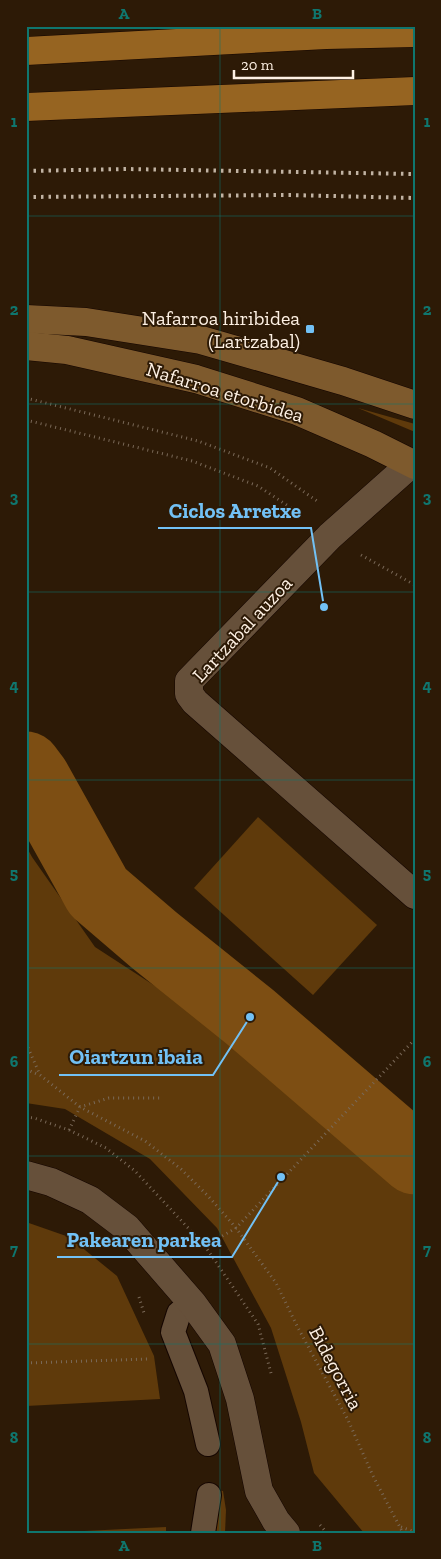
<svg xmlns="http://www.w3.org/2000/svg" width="441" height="1559" font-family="'Zilla Slab',serif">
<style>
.green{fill:#5f3a0b}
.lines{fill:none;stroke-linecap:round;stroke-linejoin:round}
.river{stroke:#7d4e13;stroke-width:71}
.lane-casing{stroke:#140500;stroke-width:26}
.street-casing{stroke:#140500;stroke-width:29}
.secondary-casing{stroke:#140500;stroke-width:29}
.primary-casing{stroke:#140500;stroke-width:29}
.path{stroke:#7a6958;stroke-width:3;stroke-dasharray:1 4;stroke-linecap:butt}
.lane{stroke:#66503a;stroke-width:24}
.street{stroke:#66503a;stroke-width:28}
.secondary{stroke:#7e5a2d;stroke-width:28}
.primary{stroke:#966421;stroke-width:28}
.rail{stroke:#c1b3a3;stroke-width:4;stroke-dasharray:2.5 5;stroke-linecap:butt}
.grid{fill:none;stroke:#0f766e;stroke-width:1;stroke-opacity:0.55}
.poi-dot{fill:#72c1f5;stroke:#2d1a06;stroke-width:2}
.labels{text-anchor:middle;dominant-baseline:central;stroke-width:4;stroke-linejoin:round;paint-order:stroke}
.poi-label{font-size:20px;fill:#fef1e4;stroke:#2d1a06;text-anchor:end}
.street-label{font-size:20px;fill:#fef1e4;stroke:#2d1a06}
.leader{fill:none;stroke:#72c1f5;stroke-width:2}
.callout-dot{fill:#72c1f5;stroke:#2d1a06;stroke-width:2}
.callout-label{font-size:21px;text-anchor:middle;font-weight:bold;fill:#72c1f5;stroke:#2d1a06;stroke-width:4;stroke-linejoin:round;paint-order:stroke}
.neatline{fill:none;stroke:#0f766e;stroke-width:2}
.grid-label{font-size:16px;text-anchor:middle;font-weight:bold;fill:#0f766e}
</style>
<rect width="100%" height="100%" fill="#2d1a06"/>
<g class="green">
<path d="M358,408L415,424V432Z"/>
<path d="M258,817L377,925L313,995L194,888Z"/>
<path d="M26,846L32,857L95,947L209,1021L297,1090L415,1196V1533H364L314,1473L301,1422L271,1328L217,1228L150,1159L65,1109L26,1103Z"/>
<path d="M26,1222L69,1237L117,1276L154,1356L160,1399L26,1406V1374L29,1373L26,1329Z"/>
<path d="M218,1490L223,1491L226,1510L225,1533H215Z"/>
<path d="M166,1527V1533H43Z"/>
</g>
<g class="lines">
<path class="river" d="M26,767L35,779L98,892L154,940L250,1017L415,1159"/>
<defs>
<g id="lane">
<path d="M193,1304L179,1313L173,1332L196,1391L208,1444"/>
<path d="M203,1533L209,1495"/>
</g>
<g id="street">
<path d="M412,463L330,536L189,681V694L195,702L415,895"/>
<path d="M26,1175L51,1182L90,1200L127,1228L193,1304L222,1344L240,1399L259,1491L276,1521L286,1533"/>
</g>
<g id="secondary">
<path d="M26,319L86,322L201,340L343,381L415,405"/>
<path d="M26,346L67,350L196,379L297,411L373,444L415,465"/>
</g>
<g id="primary">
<path d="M26,51L326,35L415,33"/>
<path d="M26,107L415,91"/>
</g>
</defs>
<use href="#lane" class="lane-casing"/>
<use href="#street" class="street-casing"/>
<use href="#secondary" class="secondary-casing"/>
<use href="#primary" class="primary-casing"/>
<g class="path">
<path d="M26,398L198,441L270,468L317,501"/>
<path d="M26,420L192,461L258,486L302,515"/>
<path d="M361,555L415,585"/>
<path d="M26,1043L40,1075L80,1107L145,1141L181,1169L209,1197L236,1228L276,1283L297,1326L348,1420L373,1476L403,1533"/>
<path d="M26,1069L39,1075"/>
<path d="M26,1117L34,1118L69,1130L106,1148L135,1171L205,1246L258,1324L272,1377"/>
<path d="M69,1130L80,1107L109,1098H160"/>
<path d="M205,1246L236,1228L415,1039"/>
<path d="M139,1297L144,1313"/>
<path d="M26,1363L148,1359"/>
<path d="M320,1525L327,1533"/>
<path d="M401,1527L415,1532"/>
</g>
<use href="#lane" class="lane"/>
<use href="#street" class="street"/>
<use href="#secondary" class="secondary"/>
<use href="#primary" class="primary"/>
<g class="rail">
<path d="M26,171L126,169L415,174"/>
<path d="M26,197L289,195L415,198"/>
</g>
</g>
<path class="grid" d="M220,26V1533M26,216H415M26,404H415M26,592H415M26,780H415M26,968H415M26,1156H415M26,1344H415"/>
<rect class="poi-dot" x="305" y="324" width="10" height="10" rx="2.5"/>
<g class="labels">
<g class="poi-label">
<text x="300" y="318">Nafarroa hiribidea<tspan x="300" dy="23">(Lartzabal)</tspan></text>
</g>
<g class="street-label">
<text transform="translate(225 392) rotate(17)">Nafarroa etorbidea</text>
<text transform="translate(242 629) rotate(-47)">Lartzabal auzoa</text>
<text transform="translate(336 1368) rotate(62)">Bidegorria</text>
</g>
</g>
<path class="leader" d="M324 607L311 528H158M250 1017L213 1075H59M281 1177L232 1257H57"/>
<g class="callout-dot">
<circle cx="324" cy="607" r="5"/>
<circle cx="250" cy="1017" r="5"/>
<circle cx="281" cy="1177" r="5"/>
</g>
<g class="callout-label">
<text x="235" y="518">Ciclos Arretxe</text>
<text x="136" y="1064">Oiartzun ibaia</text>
<text x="144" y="1247">Pakearen parkea</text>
</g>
<rect width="441" height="1559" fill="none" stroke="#2d1a06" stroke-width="55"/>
<path d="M234 70v8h119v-8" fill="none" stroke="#fef1e4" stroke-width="2.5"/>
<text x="241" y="70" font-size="15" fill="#fef1e4" stroke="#2d1a06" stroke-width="4" paint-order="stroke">20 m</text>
<rect x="28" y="28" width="386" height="1504" class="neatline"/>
<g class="grid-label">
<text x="124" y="19">A</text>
<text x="317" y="19">B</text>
<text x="14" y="127">1</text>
<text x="427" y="127">1</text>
<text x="14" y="315">2</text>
<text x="427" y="315">2</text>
<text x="14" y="503">3</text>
<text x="427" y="503">3</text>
<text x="14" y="691">4</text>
<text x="427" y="691">4</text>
<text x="14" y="879">5</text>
<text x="427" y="879">5</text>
<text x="14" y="1067">6</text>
<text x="427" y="1067">6</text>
<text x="14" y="1255">7</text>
<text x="427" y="1255">7</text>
<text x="14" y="1443">8</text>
<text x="427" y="1443">8</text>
<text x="124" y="1551">A</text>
<text x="317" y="1551">B</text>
</g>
</svg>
